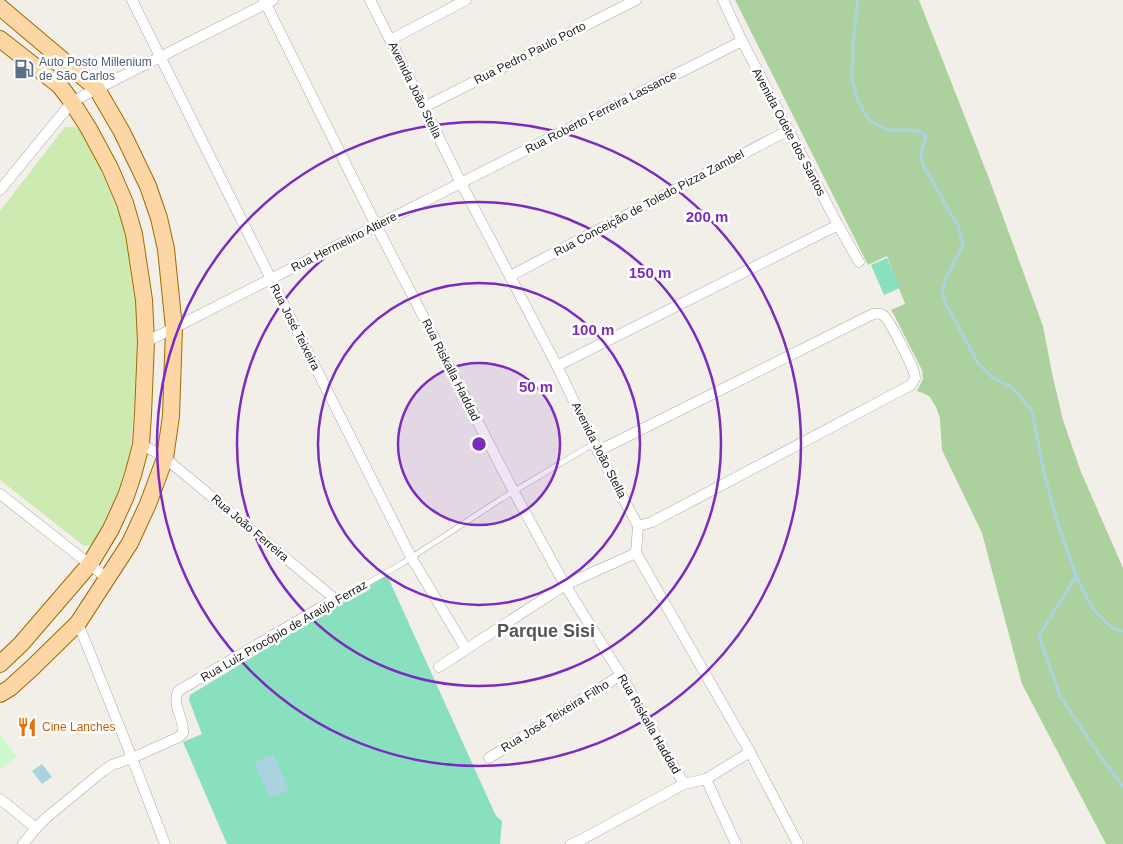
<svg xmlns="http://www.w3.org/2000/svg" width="1123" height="844" font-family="Arial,sans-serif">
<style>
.grass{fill:#cdebb0}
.forest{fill:#add19e}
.park{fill:#c8facc}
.pitch{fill:#88e0be}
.water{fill:#aad3df}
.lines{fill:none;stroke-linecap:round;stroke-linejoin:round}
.stream{stroke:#aad3df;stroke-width:3}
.service-casing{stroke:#a9a9a9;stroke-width:6}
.minor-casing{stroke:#a9a9a9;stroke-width:11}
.primary-casing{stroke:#a06b00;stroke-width:18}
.service{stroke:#fff;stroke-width:5}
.minor{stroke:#fff;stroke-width:10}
.primary{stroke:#fcd6a4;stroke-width:16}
.ring{fill:none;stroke:#7b2cbf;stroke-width:2.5}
.labels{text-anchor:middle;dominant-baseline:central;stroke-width:5;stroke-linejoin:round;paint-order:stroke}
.street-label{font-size:12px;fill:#222;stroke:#fff}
.service-label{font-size:12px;fill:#4e5e75;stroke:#fff;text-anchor:start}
.food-label{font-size:12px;fill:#c56008;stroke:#fff;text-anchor:start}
.district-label{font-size:18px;font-weight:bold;fill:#555;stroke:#fff}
.centre{fill:#7b2cbf;stroke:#fff;stroke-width:2.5}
.ring-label{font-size:15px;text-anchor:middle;font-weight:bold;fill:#7b2cbf;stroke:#fff;stroke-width:5;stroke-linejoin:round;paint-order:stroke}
</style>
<rect width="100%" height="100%" fill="#f2efe9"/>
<path class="grass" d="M65,127H74L82,132L88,142L108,186L122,220L132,258L137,305L139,352L130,457L113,505L97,538L91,545L84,546L0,480V211Z"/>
<path class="forest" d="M735,0H919L990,181L1043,326L1052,373L1063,420L1081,472L1123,568V844H1106L1022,684L982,533L942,450L940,418L936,407L930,397L925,394L917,391L923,379L922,370L893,313L891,310L905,304L887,256L868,265Z"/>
<path class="park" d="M0,734L17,756L0,769Z"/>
<g class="pitch">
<path d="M887,258L900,288L884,295L871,265Z"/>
<path d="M387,575L496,816L502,821L500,844H227L183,742L202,734L189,700L190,695Z"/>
</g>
<g class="water">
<path d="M273,754L289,790L270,798L254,762Z"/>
<path d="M42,764L52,777L42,784L32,771Z"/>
</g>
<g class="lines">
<g class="stream">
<path d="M858,0L853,43L852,80L856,96L865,114L872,122L887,130H909L921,132L926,135L921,153L923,165L948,209L958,225L963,245L946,278L942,291L945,302L978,363L993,378L1012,387L1032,411L1044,473L1057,521L1076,576L1039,636L1060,696L1102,759L1123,786"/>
<path d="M1076,577L1093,609L1112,628L1123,631"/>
</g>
<defs>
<path id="service" d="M335,599L345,596L403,563L501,499L586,448L595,444"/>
<g id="minor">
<path d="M132,0L271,279L411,557L466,649"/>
<path d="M264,0L376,225L514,492L565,585L621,675L684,784"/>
<path d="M370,0L424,107L461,183L557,366L598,451L638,526L636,553L750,752L798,844"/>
<path d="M723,0L742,41L838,225L859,262"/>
<path d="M390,40L466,0"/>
<path d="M424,107L636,0"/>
<path d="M0,190L72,102L79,98L273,0"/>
<path d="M510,276L789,130"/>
<path d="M146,342L742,41"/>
<path d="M557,366L838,225"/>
<path d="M598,451L873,314C878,313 881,313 884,316C891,322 910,362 914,372L915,378L911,385L652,522L638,526"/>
<path d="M0,494L107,578"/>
<path d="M78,623L132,758L165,844"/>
<path d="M439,667L565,585L636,553"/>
<path d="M489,758L621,675"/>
<path d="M706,779L736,844"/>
<path d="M0,799L36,828"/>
<path d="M23,844L36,828L46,818L103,771L112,765L132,758L179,737L183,733C184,716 172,708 178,691L335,599L165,458L156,452L141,445"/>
<path d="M571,844L581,840L684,784L706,779L750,752"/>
</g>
<g id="primary">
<path d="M0,7L97,89L122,132L148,186L159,218L166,249L174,328L171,416L165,458L148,504L130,543L78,623L33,667L10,688L0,694"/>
<path d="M0,39L60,86L72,102L89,129L110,168L125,203L134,234L144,300L146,342L143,414L141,445L133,475L126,496L111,529L90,564L21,644L0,664"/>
</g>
</defs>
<use href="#service" class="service-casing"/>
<use href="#minor" class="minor-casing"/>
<use href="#primary" class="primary-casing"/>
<use href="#service" class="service"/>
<use href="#minor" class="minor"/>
<use href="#primary" class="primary"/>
</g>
<circle cx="479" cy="444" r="81" fill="#7b2cbf" fill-opacity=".12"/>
<g class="ring">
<circle cx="479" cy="444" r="81"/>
<circle cx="479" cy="444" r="161"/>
<circle cx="479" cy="444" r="242"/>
<circle cx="479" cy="444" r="322"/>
</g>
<defs>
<symbol id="fuel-bare" viewBox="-9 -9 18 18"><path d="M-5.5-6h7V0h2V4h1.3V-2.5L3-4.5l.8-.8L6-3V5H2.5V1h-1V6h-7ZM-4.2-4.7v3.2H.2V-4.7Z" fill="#5c6f8a" stroke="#fff" stroke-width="2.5" paint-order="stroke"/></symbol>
<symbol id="restaurant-bare" viewBox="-9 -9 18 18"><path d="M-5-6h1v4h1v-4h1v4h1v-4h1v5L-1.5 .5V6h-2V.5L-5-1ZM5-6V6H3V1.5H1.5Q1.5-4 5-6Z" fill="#e8710a" stroke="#fff" stroke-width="2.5" paint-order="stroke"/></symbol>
</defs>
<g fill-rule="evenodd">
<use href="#fuel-bare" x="10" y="55" width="28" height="28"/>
<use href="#restaurant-bare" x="13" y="713" width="28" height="28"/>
</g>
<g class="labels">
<g class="street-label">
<text transform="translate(530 53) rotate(-27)">Rua Pedro Paulo Porto</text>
<text transform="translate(415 90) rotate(64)">Avenida João Stella</text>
<text transform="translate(601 112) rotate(-27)">Rua Roberto Ferreira Lassance</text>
<text transform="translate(789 132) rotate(62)">Avenida Odete dos Santos</text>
<text transform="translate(649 203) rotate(-28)">Rua Conceição de Toledo Pizza Zambel</text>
<text transform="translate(344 242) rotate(-27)">Rua Hermelino Altiere</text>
<text transform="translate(295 327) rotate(63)">Rua José Teixeira</text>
<text transform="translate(451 370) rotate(63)">Rua Riskalla Haddad</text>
<text transform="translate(599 450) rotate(63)">Avenida João Stella</text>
<text transform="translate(250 528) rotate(40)">Rua João Ferreira</text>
<text transform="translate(284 631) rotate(-30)">Rua Luiz Procópio de Araújo Ferraz</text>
<text transform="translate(555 716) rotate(-32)">Rua José Teixeira Filho</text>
<text transform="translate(649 724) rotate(60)">Rua Riskalla Haddad</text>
</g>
<g class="service-label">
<text x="39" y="62">Auto Posto Millenium<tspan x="39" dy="14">de São Carlos</tspan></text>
</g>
<g class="food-label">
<text x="42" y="727">Cine Lanches</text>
</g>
<g class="district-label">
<text x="546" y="631">Parque Sisi</text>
</g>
</g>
<circle cx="479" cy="444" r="8" class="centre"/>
<g class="ring-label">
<text x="707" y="222">200 m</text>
<text x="650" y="278">150 m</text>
<text x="593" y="335">100 m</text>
<text x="536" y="392">50 m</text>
</g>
</svg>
